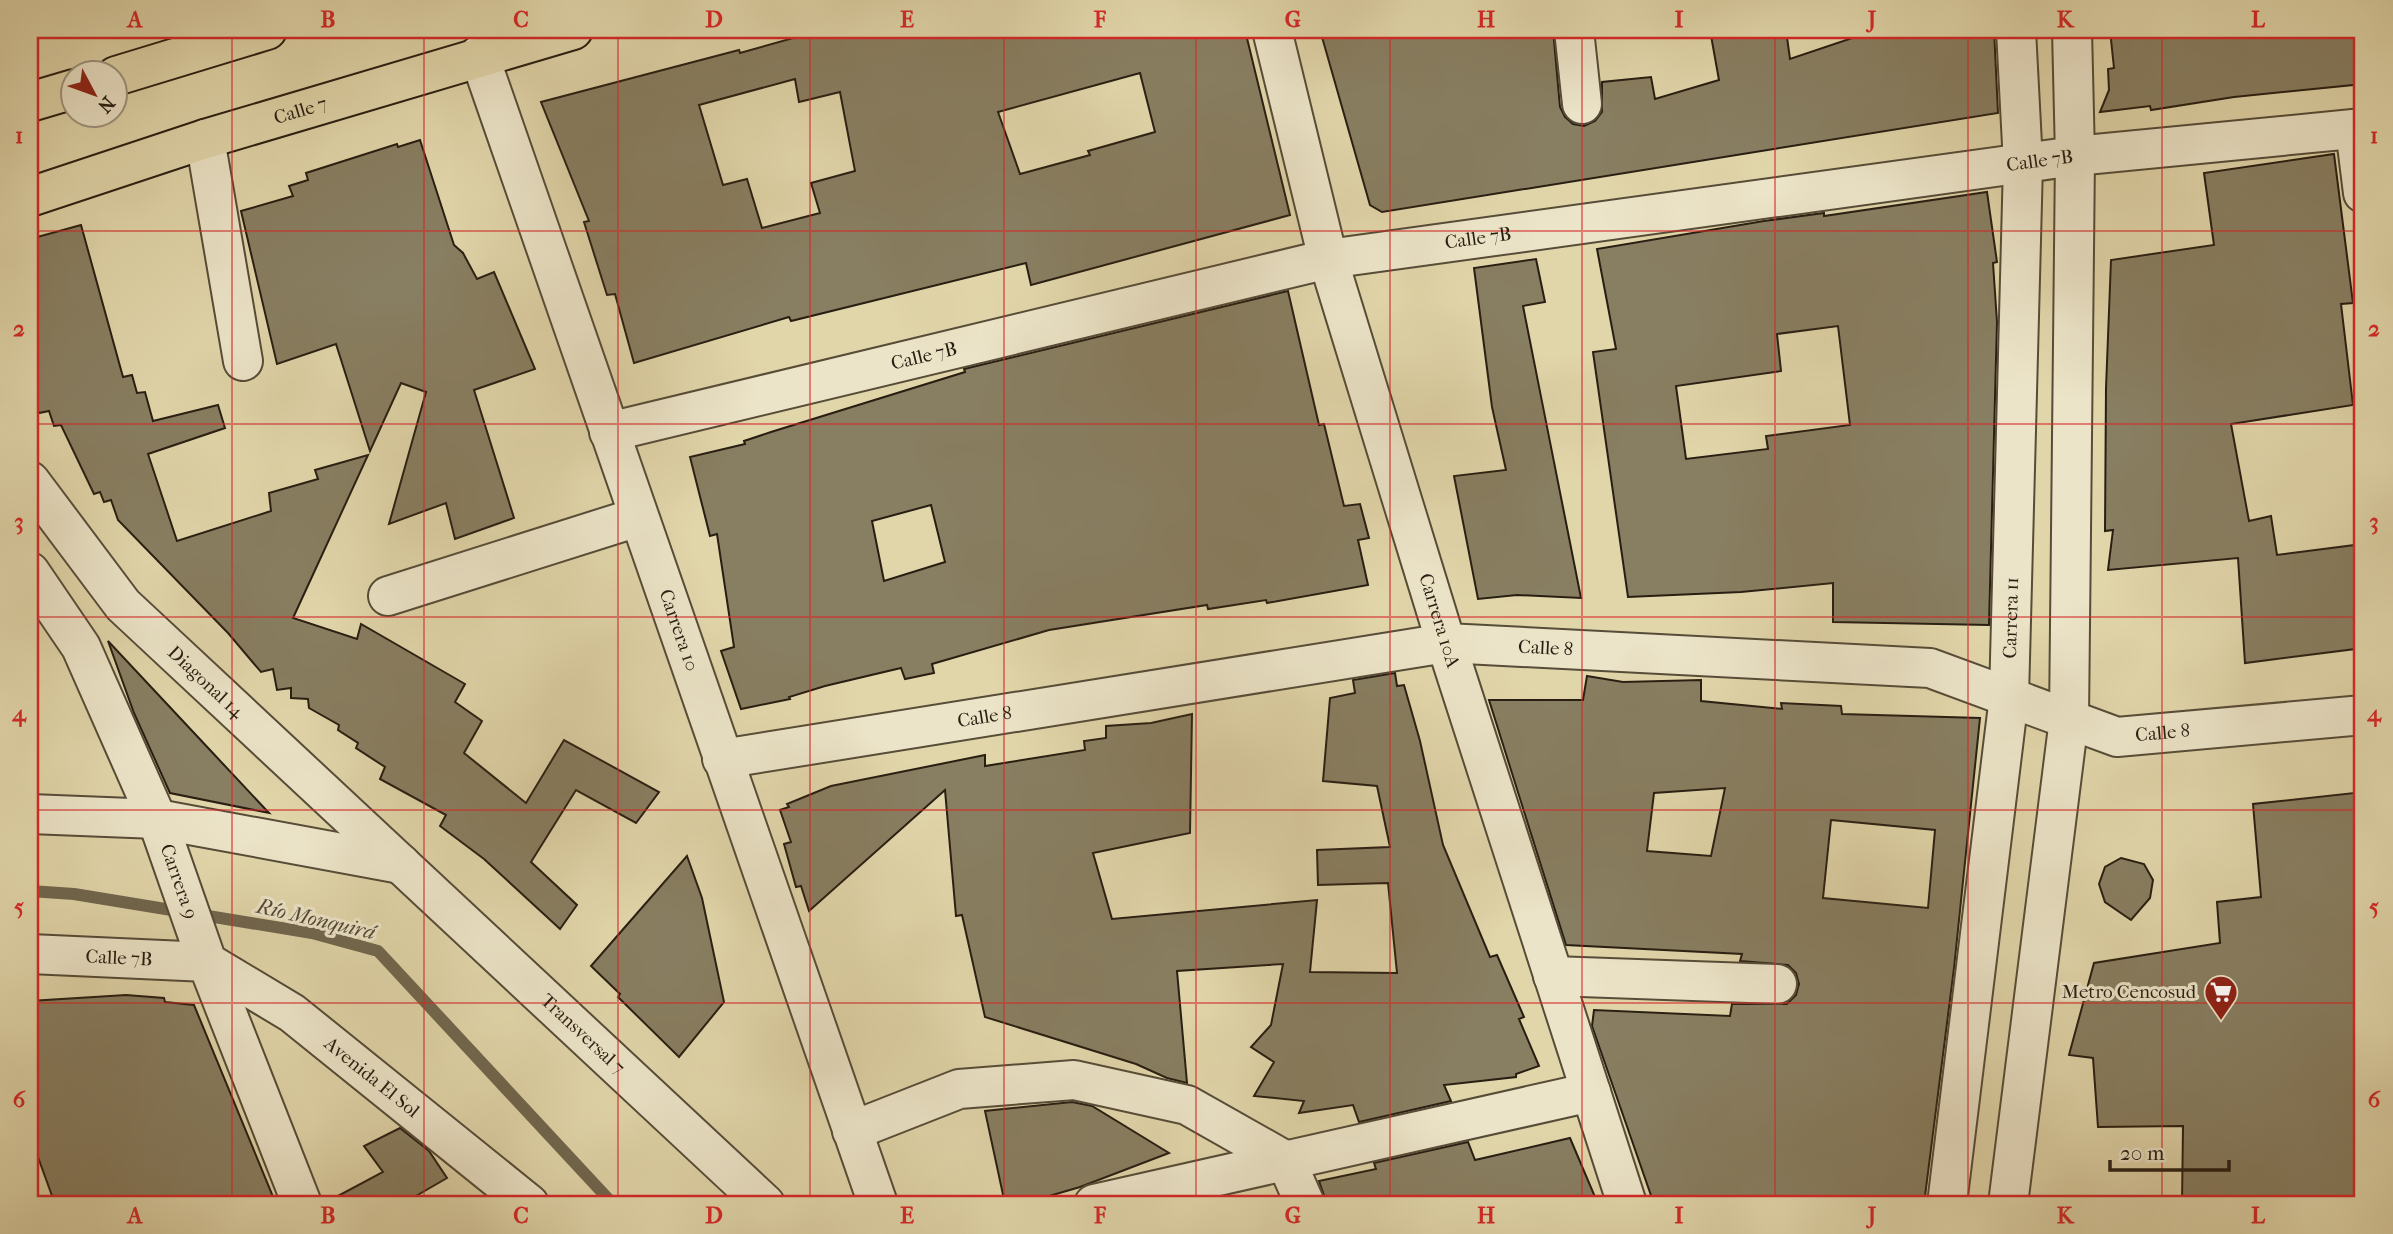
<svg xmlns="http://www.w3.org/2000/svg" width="2393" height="1234" font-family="'IM FELL French Canon',serif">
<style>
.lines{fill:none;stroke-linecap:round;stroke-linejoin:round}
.stream{stroke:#71674e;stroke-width:12}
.building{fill:#887e61;stroke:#281e12;stroke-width:2;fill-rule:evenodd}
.minor-casing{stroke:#564c38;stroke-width:42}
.tertiary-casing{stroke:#564c38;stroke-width:42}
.primary-casing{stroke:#281e12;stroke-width:42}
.minor{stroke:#ece4c8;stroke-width:38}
.tertiary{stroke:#ece4c8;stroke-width:38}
.primary{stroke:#e1d6aa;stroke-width:38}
.grid{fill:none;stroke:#d62828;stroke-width:2;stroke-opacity:0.55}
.labels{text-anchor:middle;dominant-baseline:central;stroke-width:6;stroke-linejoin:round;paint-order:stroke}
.street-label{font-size:19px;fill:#281e12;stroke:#ece4c8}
.poi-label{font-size:19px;fill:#281e12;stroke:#ece4c8;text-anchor:end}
.water-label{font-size:21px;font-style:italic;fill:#534835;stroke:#ece4c8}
.neatline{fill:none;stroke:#d62828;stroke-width:2.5}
.grid-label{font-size:23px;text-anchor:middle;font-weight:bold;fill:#d62828}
</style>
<rect width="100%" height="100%" fill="#e1d6aa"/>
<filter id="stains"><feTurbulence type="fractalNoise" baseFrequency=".00286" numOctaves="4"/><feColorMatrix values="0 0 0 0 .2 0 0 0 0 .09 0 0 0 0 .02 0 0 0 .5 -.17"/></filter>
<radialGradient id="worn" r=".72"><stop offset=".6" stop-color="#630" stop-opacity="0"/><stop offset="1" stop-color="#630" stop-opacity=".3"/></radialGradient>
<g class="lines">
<path class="stream" d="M30,891L74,894L312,933L378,951L613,1204"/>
</g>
<g class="building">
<path d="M804,30H1245L1290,215L1031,285L1026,263L791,321L789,317L634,363L615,294L607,295L584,222L589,221L541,102L739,50L740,53L804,35ZM1140,73L1155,132L1088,151L1090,155L1020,174L998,112ZM795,79L799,102L840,92L855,171L811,183L820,213L762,228L747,179L723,185L699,105Z"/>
<path d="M1320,30H1553L1560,107L1565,117L1573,124L1584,126L1595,121L1602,112V82L1651,77L1655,99L1719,80L1710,30H1786L1790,59L1876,30H1994L1998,113L1382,212L1370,205Z"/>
<path d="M2110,30H2363V84L2234,97L2151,110L2150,106L2100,112L2109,90L2108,69L2114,68Z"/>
<path d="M420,140L454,245L463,253L477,279L494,272L535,369L474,390L514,518L455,539L446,503L389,524L426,392L401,383L370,451L336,344L277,364L241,211L293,196L289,186L308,180L306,173L397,144L398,147Z"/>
<path d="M2334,154L2353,303L2341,304L2353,405L2231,424L2249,521L2271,516L2277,555L2363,544V648L2245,663L2238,558L2108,570L2113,530L2105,531L2106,388L2111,260L2214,245L2204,173Z"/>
<path d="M1987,192L1997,262L1993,263L1997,322L1989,625L1833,622V583L1741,592L1628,597L1593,352L1616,349L1597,249L1764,221L1824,213V216ZM1838,326L1850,425L1766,436L1768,449L1686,459L1676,386L1781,371L1777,334Z"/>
<path d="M81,225L123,377L132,375L137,393L145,392L153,421L218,405L225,428L148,454L177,541L271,511L269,493L318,479L315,470L368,455L293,618L357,639L361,624L465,684L455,702L482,721L464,753L526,803L564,740L659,792L636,823L576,790L531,862L577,905L560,929L484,859L440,826L446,815L380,779L385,767L356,748L358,743L338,730L339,725L309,708L308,699L291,698V688L277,690L273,669L261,672L228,633L118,520L111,500L104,502L100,492L94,494L61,425L54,426L49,411L39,413L30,392V239Z"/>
<path d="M1536,259L1545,302L1523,306L1581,598L1517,595L1478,599L1454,476L1506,470L1492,407L1474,268Z"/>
<path d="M1288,291L1319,425L1324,424L1344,506L1360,504L1369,538L1358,540L1368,585L1267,603L1266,600L1208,609L1207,605L1049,630L932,664L934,673L905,679L901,668L825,686L789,697L790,699L741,709L721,651L734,647L717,534L710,536L690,457L745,444L744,441L771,432L965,372L964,369ZM931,505L945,562L884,581L872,521Z"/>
<path d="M108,641L210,750L269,813L170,793L134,713Z"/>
<path d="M1395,673L1397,686L1404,685L1420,741L1443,845L1490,957L1497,955L1524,1017L1519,1019L1539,1066L1516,1074V1077L1444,1085L1451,1101L1359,1122L1353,1105L1299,1113L1304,1101L1254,1096L1274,1062L1251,1047L1271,1025L1283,964L1177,971L1187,1083L1167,1078L1136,1064L985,1017L962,915L956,916L945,790L809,911L801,886L796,887L784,844L791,842L780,810L789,807L787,804L831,786L985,755V766L1085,750L1084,741L1106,738V726L1151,723L1192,714L1190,833L1093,853L1112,919L1317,900L1310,972L1397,973L1388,883L1318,885L1317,850L1390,847L1377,786L1323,781L1330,698L1355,693L1353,680Z"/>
<path d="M1587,676L1623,682L1701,680V701L1782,709L1781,703L1841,706L1842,714L1980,718L1954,968L1924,1204H1654L1592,1026L1594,1010L1730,1016L1732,1004H1787L1796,995L1799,984L1796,973L1788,965L1740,961L1742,954L1566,945L1489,700H1583ZM1725,788L1711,856L1647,851L1654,793ZM1831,820L1935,830L1928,908L1823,898Z"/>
<path d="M2363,792V1204H2182L2183,1126L2098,1127L2093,1058L2069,1055L2094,963L2220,943L2217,902L2261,897L2253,804Z"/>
<path d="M687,856L702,898L724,1002L679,1057L618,997L620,994L591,966Z"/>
<path d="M2121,858L2144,864L2153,880L2150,898L2131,920L2105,902L2099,884L2105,867Z"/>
<path d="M126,995L164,998L165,1002L194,1005L276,1204H55L30,1135V1001Z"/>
<path d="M1072,1102L1092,1106L1169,1153L1080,1187L1022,1204H1005L985,1111Z"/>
<path d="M400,1128L429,1151L447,1178L402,1204H323L383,1172L364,1146Z"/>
<path d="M1570,1138L1598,1204H1327L1319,1181L1376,1169L1374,1163L1468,1142L1475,1160Z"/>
</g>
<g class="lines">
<defs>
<g id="minor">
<path id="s1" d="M1272,30L1328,259L1446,643L1627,1204"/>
<path d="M1574,30L1582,104"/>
<path id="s2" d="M479,55L878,1204"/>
<path d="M2355,129L2363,193"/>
<path d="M205,139L243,361"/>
<path id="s3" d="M609,432L1328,259L2075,156L2363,128"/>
<path d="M388,596L638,517"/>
<path id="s4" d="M722,759L1446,643L1930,668L2117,737L2363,715"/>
<path d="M30,814L157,819"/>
<path id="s5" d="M30,954L207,962L302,1204"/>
<path d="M1553,976L1777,984"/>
<path d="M852,1131L959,1089L1074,1080L1187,1105L1286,1161L1305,1204"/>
<path d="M1094,1204L1591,1092"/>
</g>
<g id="tertiary">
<path id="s6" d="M30,481L123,605L765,1204"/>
<path id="s7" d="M30,572L81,647L157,819L207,962L292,1013L529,1204"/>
<path d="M157,819L401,864"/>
<path id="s8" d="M1947,1204L2009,697L2023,164L2016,30"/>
<path d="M2008,1204L2069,719L2075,156L2072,30"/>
</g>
<g id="primary">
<path d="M116,76L267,30"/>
<path d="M30,102L74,89"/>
<path id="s9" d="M30,197L205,139L573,30"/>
</g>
</defs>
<use href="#minor" class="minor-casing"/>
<use href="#tertiary" class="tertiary-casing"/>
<use href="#primary" class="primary-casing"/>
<use href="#minor" class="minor"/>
<use href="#tertiary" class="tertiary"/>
<use href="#primary" class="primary"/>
</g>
<path class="grid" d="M232,30V1204M424,30V1204M618,30V1204M810,30V1204M1004,30V1204M1196,30V1204M1390,30V1204M1582,30V1204M1775,30V1204M1968,30V1204M2162,30V1204M30,231H2363M30,424H2363M30,617H2363M30,810H2363M30,1003H2363"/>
<defs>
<symbol id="supermarket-pin" viewBox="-11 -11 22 30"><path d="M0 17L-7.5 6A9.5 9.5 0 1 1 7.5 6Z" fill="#8f2418" stroke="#ece4c8"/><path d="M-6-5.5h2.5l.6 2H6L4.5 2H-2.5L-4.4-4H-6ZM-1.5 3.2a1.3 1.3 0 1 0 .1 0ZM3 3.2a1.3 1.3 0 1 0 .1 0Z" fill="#fff"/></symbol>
</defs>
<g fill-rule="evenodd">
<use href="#supermarket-pin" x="2202" y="973" width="38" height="52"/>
</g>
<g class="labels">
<g class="street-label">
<text stroke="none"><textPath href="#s9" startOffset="284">Calle 7</textPath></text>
<text stroke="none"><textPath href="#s3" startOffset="1458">Calle 7B</textPath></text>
<text stroke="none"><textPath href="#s3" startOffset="891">Calle 7B</textPath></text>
<text stroke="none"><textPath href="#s3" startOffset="324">Calle 7B</textPath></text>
<text stroke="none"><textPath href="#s8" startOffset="590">Carrera 11</textPath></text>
<text stroke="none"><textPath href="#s1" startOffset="614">Carrera 10A</textPath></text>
<text stroke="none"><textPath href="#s2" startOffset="609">Carrera 10</textPath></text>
<text stroke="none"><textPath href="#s4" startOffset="833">Calle 8</textPath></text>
<text stroke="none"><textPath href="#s6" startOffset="268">Diagonal 14</textPath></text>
<text stroke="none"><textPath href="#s4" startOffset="266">Calle 8</textPath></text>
<text stroke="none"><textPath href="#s4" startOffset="1463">Calle 8</textPath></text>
<text stroke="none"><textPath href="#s7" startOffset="345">Carrera 9</textPath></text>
<text stroke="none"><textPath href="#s5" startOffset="89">Calle 7B</textPath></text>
<text stroke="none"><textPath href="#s6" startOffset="784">Transversal 7</textPath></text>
<text stroke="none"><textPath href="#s7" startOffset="632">Avenida El Sol</textPath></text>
</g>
<g class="poi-label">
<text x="2196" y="992">Metro Cencosud</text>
</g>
<g class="water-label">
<text transform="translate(316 919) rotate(13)">Río Monquirá</text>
</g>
</g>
<rect width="2393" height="1234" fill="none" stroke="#e1d6aa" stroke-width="77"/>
<g transform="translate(94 94) rotate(131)"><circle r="33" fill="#ece4c8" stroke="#9e957f" stroke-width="2"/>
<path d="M0-5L12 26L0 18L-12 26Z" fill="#8f2418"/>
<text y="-10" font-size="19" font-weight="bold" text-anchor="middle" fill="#281e12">N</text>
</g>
<path d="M2110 1160v10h119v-10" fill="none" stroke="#281e12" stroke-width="3.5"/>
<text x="2120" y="1160" font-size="21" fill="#281e12" stroke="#ece4c8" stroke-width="5" paint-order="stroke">20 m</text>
<rect x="38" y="38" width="2316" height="1158" class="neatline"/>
<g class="grid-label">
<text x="135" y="27">A</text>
<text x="328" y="27">B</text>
<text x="521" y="27">C</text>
<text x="714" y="27">D</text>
<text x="907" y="27">E</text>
<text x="1100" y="27">F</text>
<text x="1293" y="27">G</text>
<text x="1486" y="27">H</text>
<text x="1679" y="27">I</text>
<text x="1872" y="27">J</text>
<text x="2065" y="27">K</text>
<text x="2258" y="27">L</text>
<text x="19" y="143">1</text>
<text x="2374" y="143">1</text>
<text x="19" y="336">2</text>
<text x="2374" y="336">2</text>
<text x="19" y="529">3</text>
<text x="2374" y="529">3</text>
<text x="19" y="721">4</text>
<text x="2374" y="721">4</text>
<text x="19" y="914">5</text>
<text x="2374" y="914">5</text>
<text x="19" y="1107">6</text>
<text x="2374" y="1107">6</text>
<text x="135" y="1223">A</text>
<text x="328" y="1223">B</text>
<text x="521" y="1223">C</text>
<text x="714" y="1223">D</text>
<text x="907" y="1223">E</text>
<text x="1100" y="1223">F</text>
<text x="1293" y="1223">G</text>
<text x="1486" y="1223">H</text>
<text x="1679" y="1223">I</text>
<text x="1872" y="1223">J</text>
<text x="2065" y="1223">K</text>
<text x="2258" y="1223">L</text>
</g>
<rect width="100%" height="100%" filter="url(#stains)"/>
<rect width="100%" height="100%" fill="url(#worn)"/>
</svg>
